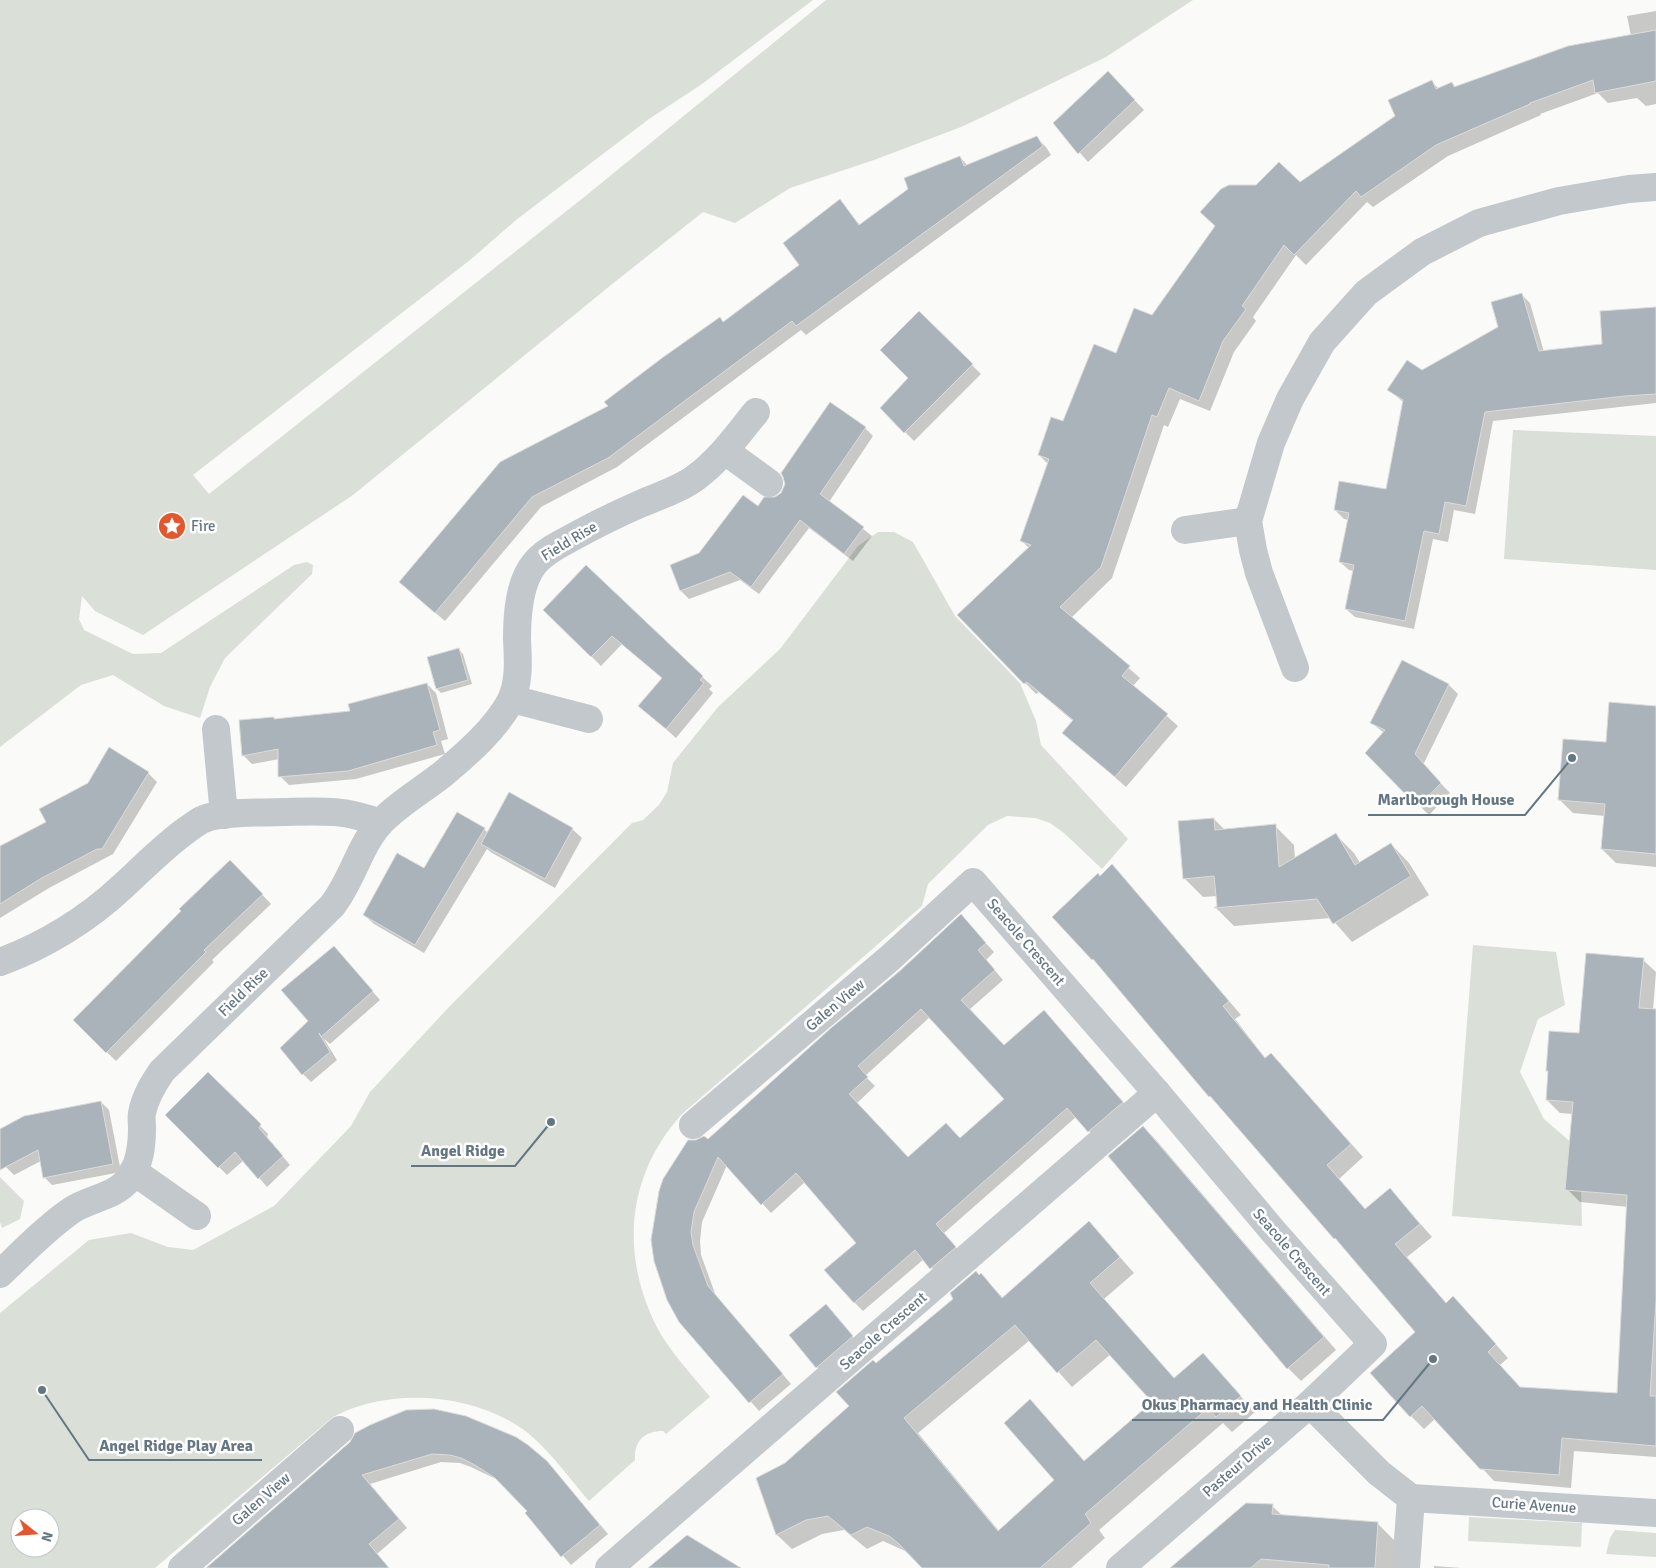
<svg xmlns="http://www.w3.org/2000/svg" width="1656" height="1568" font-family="Signika,sans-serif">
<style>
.green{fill:#dadfd7;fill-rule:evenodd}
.shadow{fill:#0003;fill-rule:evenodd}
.building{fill:#aab3b9;stroke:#dcdcda;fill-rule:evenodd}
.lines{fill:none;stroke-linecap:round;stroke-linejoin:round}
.minor{stroke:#c3c8cc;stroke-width:28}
.labels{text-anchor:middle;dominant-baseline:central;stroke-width:5;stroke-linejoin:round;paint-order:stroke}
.poi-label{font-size:15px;fill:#657683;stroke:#fff;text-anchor:start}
.street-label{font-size:15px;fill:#657683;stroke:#fff}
.leader{fill:none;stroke:#657683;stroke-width:2}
.callout-dot{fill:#657683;stroke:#fff;stroke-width:2}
.callout-label{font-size:16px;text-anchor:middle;font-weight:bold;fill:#657683;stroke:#fff;stroke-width:5;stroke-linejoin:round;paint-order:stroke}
</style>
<rect width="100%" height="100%" fill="#fafaf8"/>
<g class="green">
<path d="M0,0H813L702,84L649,119L516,220L470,260L193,475L209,494L583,198L826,0H1193L1106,57L993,112L961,127L874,160L790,188L735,223L703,212L611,285L353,495L143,635L95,611L82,596L79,619L84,630L133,654L161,653L294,565L307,562L313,565L312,574L225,658L210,687L200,718L164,706L113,675L81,685L0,747Z"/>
<path d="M1513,430L1656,436V570L1504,559Z"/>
<path d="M878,532H894L913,542L955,616L1020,683L1036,721L1041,745L1128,839L1102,869L1064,833L1050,823L1035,818L1007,816L988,825L928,884L922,906L682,1114C630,1171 620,1246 652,1317C665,1347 690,1372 710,1397L666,1434L663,1431C644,1431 634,1441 635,1460L589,1501C569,1478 551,1452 528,1433C477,1393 390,1386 333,1417L155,1568H0V1313L89,1240L131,1233L168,1247L193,1250L274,1206L351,1126L370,1092L448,1008L632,823L643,820L659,805L667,792L673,763L718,707L780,649L858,546ZM20,1518H50V1548H20Z"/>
<path d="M1473,945L1556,952L1565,1005L1538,1019L1520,1072L1544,1119L1580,1150L1582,1226L1452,1216Z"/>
<path d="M0,1177L24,1201L20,1219L2,1228L0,1222Z"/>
<path d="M1469,1517L1582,1523L1581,1547L1468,1541Z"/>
<path d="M1615,1530L1656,1533V1557L1606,1554L1610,1538Z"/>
</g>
<g class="shadow">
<path d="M1656,11V104L1646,106L1637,98L1608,103L1598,93L1540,114L1541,115L1448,156L1373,207L1367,202L1306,265L1296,255L1253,317L1256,321L1234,352L1210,411L1180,399L1168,427L1164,425L1112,578L1071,618L1140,678L1133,686L1178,726L1126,787L1064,733L1073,721L1039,692L1036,694L959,615L1029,548L1022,541L1048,464L1039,455L1117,354L1153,317L1300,184L1397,117L1432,82L1439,89L1452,83L1456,87L1631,36L1627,16Z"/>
<path d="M1117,82L1144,110L1088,162L1054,123Z"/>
<path d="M1037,138L1046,147L1051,155L806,335L801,330L617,467L541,507L445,621L410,591L609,407L720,318L724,323L801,265L840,201L860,225L960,157L968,166Z"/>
<path d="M1521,294L1530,303L1544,352L1603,345L1656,309V403L1493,421L1475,514L1454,510L1448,542L1433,539L1414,629L1355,617L1346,609L1354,571L1349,570L1340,562L1349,520L1344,519L1335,510L1387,490L1403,402L1389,390L1499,327Z"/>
<path d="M919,313L981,374L914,441L881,408L910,378Z"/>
<path d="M865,428L873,436L829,502L872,536L853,561L809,528L759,594L740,580L689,599L681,591L671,565L700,554L758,508L775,499Z"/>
<path d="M586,566L712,686L709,689L713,693L676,738L640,706L663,678L622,644L601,666L545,610Z"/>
<path d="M458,649L463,654L472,684L441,693L437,689Z"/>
<path d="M427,684L436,693L448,739L441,741L445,754L356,779L289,785L280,776L279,759L252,764L243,755L274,718L275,720L352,712Z"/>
<path d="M1449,685L1458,694L1423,765L1450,793L1429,815L1366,753L1384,733L1372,723Z"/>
<path d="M1656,707V867L1616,863L1602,849L1605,816L1573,813L1559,799L1607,744Z"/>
<path d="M148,773L157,782L113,854L49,888L0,918V852Z"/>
<path d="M458,814L484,829L488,833L572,829L582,838L555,888L492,853L487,849L424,953L374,924L364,915L424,869Z"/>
<path d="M1214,819L1225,830L1275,826L1294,845L1295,859L1335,834L1354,853L1360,863L1391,844L1409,863L1429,895L1352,942L1331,918L1234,926L1216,908L1218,907L1217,896L1203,897L1184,878Z"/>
<path d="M1112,866L1125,879L1241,1015L1235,1019L1266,1059L1284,1068L1363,1157L1339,1179L1366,1210L1402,1203L1432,1237L1407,1257L1447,1304L1466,1311L1508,1358L1500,1365L1521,1388L1618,1395L1628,1207L1580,1202L1567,1189L1573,1114L1560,1113L1547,1100L1580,1035L1643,960L1656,972L1653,1010L1656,1011V1457L1574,1451L1571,1488L1494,1481L1436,1418L1424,1429L1411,1416L1372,1373L1416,1332L1347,1250L1210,1096L1105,972L1093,959L1100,877Z"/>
<path d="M240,871L271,904L212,960L214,962L116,1061L74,1020Z"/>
<path d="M961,916L994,952L986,960L1003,980L969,1010L1004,1047L1052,1020L1131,1111L1098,1140L1076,1117L944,1233L963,1256L940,1277L924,1259L863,1311L854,1302L858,1243L805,1182L771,1213L727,1165L702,1222L700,1241L701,1255L716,1296L791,1384L759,1411L680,1321L668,1300L708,1141ZM930,1017L1006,1099L960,1139L908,1158L856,1104L875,1086L865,1076Z"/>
<path d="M334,947L380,1000L330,1044L324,1039L337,1060L311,1082L303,1074L310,1021Z"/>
<path d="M208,1073L268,1134L267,1138L290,1165L267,1187L244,1160L227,1175L167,1115Z"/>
<path d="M101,1102L109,1110L121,1172L52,1185L44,1177L41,1161L14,1175L6,1167L0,1155V1130Z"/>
<path d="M1143,1127L1156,1140L1336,1350L1301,1381L1288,1368Z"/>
<path d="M1103,1238L1134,1273L1104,1299L1175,1379L1203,1355L1255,1412L1232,1432L1223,1423L1099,1530L1105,1538L1071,1568H924L914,1558L905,1551L883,1541L867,1549L844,1530L822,1534L792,1549L777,1535L757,1479L786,1464L851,1407L876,1365L954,1299L981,1275L1003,1298ZM1030,1340L1072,1387L1111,1354L1154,1402L1085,1462L1030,1401L1056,1480L999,1531L918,1433Z"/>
<path d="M830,1310L856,1341L822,1371L817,1367Z"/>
<path d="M356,1434L555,1471L608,1534L571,1565L526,1513L529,1511L498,1480L471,1467L460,1463L441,1462L370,1484L407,1528L377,1554L389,1568H208L351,1443Z"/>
<path d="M1272,1506L1283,1516L1377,1523L1397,1543L1395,1568H1173Z"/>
<path d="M1434,1566L1461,1568H1434Z"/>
</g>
<g class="building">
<path d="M1656,30V81L1595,93L1593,80L1530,103V104L1436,145L1361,197L1356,191L1294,255L1284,245L1242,306L1246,309L1223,341L1199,401L1169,388L1157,417L1152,415L1101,567L1060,607L1130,666L1122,676L1168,714L1115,777L1062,733L1073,720L1027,682L1024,684L957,615L1031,545L1020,541L1049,459L1038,455L1051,417L1063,421L1094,344L1116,353L1134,308L1152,315L1215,226L1200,212L1221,189L1229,185H1256L1279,162L1300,182L1395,116L1388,100L1432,80L1436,89L1452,82L1454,87L1568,46Z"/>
<path d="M1108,71L1135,100L1078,154L1053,123Z"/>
<path d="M1037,136L1043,146L796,326L792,321L608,458L532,497L435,613L399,582L500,462L608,406L604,402L662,358L720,317L723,322L799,265L783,243L840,199L859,225L908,189L904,178L960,156L964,166Z"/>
<path d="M1522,293L1539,351L1602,344L1600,311L1656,307V394L1625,396L1485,412L1466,506L1445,502L1439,534L1424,531L1405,621L1345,609L1354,565L1339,562L1349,513L1334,510L1339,481L1386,489L1403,400L1387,390L1407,360L1422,370L1498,327L1491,302Z"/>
<path d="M919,311L973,364L904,433L880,408L908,378L880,350Z"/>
<path d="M830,402L866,427L820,494L864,527L844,554L800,520L751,587L730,572L680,591L670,565L699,553L743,495L758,506L764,497H775L781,493L785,484L783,477L781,473Z"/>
<path d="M586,565L703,676L700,680L704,683L666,729L638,706L662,678L612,636L591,657L543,610Z"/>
<path d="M459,648L468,680L436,689L427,657Z"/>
<path d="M1402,660L1449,684L1415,754L1441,783L1418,807L1365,753L1385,730L1370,723Z"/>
<path d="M427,683L440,730L433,732L437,745L348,771L278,777V749L242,756L239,720L274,717V719L350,711L348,704Z"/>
<path d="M1609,702L1656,706V854L1601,849L1605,804L1558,800L1563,739L1606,742Z"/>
<path d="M109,747L149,772L102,849H97L40,879L0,904V846L46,822L39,809L88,783Z"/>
<path d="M509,792L573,828L545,879L481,844Z"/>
<path d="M457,812L485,828L415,945L363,915L397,853L424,868Z"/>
<path d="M1214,818L1215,830L1276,824L1279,867L1336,833L1355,865L1391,843L1411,876L1333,924L1317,899L1214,908L1217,906L1214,876L1183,879L1178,821Z"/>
<path d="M230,860L263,894L204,950L206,952L106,1053L73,1020L181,911L179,909Z"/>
<path d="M1112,864L1229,1001L1223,1006L1265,1058L1271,1053L1351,1144L1327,1165L1365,1209L1390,1188L1420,1224L1395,1244L1446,1303L1453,1296L1496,1344L1488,1352L1520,1387L1617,1393L1627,1195L1565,1190L1573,1102L1546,1100L1548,1071H1546L1549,1031L1579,1033L1586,953L1644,958L1639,1008L1656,1009V1300L1650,1396H1656V1446L1562,1438L1559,1475L1480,1469L1422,1406L1410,1417L1370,1373L1415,1332L1335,1238L1334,1239L1210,1096L1209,1097L1093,959L1092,960L1052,917L1098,873L1100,876Z"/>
<path d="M961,914L986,943L978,950L995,970L961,1000L1004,1045L1044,1010L1123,1102L1088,1132L1067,1108L936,1224L956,1247L930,1269L915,1250L854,1303L824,1270L856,1243L796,1173L761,1205L718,1157L694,1212L691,1232L693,1245L708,1286L783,1374L749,1403L679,1322L667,1300L654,1261L651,1240L659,1191L663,1179L688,1140H696L704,1136L708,1139L831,1028L901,970ZM921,1009L1004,1099L960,1138L946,1123L908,1157L849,1094L868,1077L858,1066Z"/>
<path d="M334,946L373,991L321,1037L319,1033L330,1052L302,1075L280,1048L308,1021L281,990Z"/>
<path d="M208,1072L261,1124L259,1128L283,1156L258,1179L235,1152L218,1168L165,1115Z"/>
<path d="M101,1101L113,1164L43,1178L38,1150L0,1170V1129L24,1116Z"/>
<path d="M1143,1126L1324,1337L1287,1369L1108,1156Z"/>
<path d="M1089,1221L1120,1257L1090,1283L1174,1378L1203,1353L1241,1396L1216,1417L1208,1408L1085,1514L1091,1523L1040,1568H922L898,1543L889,1536L867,1527L851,1535L828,1516L806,1520L776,1535L756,1478L785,1463L849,1406L836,1392L873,1360L876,1363L953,1299L950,1293L976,1271L979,1275L981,1273L1002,1298ZM1015,1325L1057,1373L1096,1340L1152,1402L1084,1461L1030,1399L1004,1423L1054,1480L998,1531L904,1418Z"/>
<path d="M826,1304L853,1336L816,1368L789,1335Z"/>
<path d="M434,1409L466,1416L516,1437L528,1445L547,1461L600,1525L561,1557L525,1513L527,1511L495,1478L475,1465L461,1458L450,1455L432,1454L362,1475L399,1519L369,1544L389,1568H206L350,1442L355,1433L370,1425L406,1410Z"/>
<path d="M1246,1503L1273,1504L1272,1514L1378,1522L1375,1568H1329V1565L1261,1559L1251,1568H1170Z"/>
<path d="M687,1535L741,1568H648Z"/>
</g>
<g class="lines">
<g class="minor">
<path d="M725,451L769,483"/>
<path d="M1185,530L1248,521"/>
<path d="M1295,668L1259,573L1253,550L1248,521L1271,443L1290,399L1322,342L1366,293L1422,252L1479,223L1559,201L1629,189L1656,187"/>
<path d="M512,699L589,719"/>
<path d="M216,729L224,815"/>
<path d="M0,962C44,946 88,919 122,887C144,867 164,846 188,829C193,826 198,821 204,819C223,811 261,813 283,812C320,811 344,809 380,823"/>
<path d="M693,1125L890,958L973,882L1157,1093L1273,1231L1373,1344L1310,1404"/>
<path d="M133,1171L197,1216"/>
<path d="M0,1274C23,1252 46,1228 72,1210C90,1198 115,1197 129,1179C140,1164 142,1146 142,1128C142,1123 141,1118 142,1113C145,1097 153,1084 162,1071L332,906C352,881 360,844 381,822C399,803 423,790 444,773C468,753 495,729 510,702C520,682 518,660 517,639C517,614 519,582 535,563C545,551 560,544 573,537C595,525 617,514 640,504C658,496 679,490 695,478C720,460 737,435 756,412"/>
<path d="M1411,1498L1656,1513"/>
<path d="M182,1568L340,1430"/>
<path d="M609,1568L1157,1093"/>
<path d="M1120,1568L1310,1404L1379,1473L1411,1498"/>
<path d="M1406,1568L1411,1498"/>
</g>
</g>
<defs>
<symbol id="sight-disc" viewBox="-11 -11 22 22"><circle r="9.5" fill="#e4572e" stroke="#fff"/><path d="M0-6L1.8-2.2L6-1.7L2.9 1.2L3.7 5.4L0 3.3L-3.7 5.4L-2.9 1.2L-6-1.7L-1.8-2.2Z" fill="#fff"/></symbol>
</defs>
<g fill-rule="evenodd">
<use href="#sight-disc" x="156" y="510" width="32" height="32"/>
</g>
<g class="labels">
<g class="poi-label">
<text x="191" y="526">Fire</text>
</g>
<g class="street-label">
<text transform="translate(569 541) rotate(-31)">Field Rise</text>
<text transform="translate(1026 942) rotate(49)">Seacole Crescent</text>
<text transform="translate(243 992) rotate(-44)">Field Rise</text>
<text transform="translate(835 1005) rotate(-40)">Galen View</text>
<text transform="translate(1292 1252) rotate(49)">Seacole Crescent</text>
<text transform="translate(883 1331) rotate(-41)">Seacole Crescent</text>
<text transform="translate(1237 1466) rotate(-41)">Pasteur Drive</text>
<text transform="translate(261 1499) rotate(-41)">Galen View</text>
<text transform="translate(1534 1505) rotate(4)">Curie Avenue</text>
</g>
</g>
<path class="leader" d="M1572 758L1525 815H1368M551 1122L515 1166H411M1433 1359L1383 1420H1132M42 1390L89 1460H262"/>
<g class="callout-dot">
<circle cx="1572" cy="758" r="5"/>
<circle cx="551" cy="1122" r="5"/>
<circle cx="1433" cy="1359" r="5"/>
<circle cx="42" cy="1390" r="5"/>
</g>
<g class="callout-label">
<text x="1446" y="805">Marlborough House</text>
<text x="463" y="1156">Angel Ridge</text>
<text x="1257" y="1410">Okus Pharmacy and Health Clinic</text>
<text x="176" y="1451">Angel Ridge Play Area</text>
</g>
<g transform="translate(35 1533) rotate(107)"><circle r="24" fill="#ffffff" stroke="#c1c8cd"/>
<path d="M0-4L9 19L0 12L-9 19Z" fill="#e4572e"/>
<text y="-8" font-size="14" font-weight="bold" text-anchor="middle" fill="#657683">N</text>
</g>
</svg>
